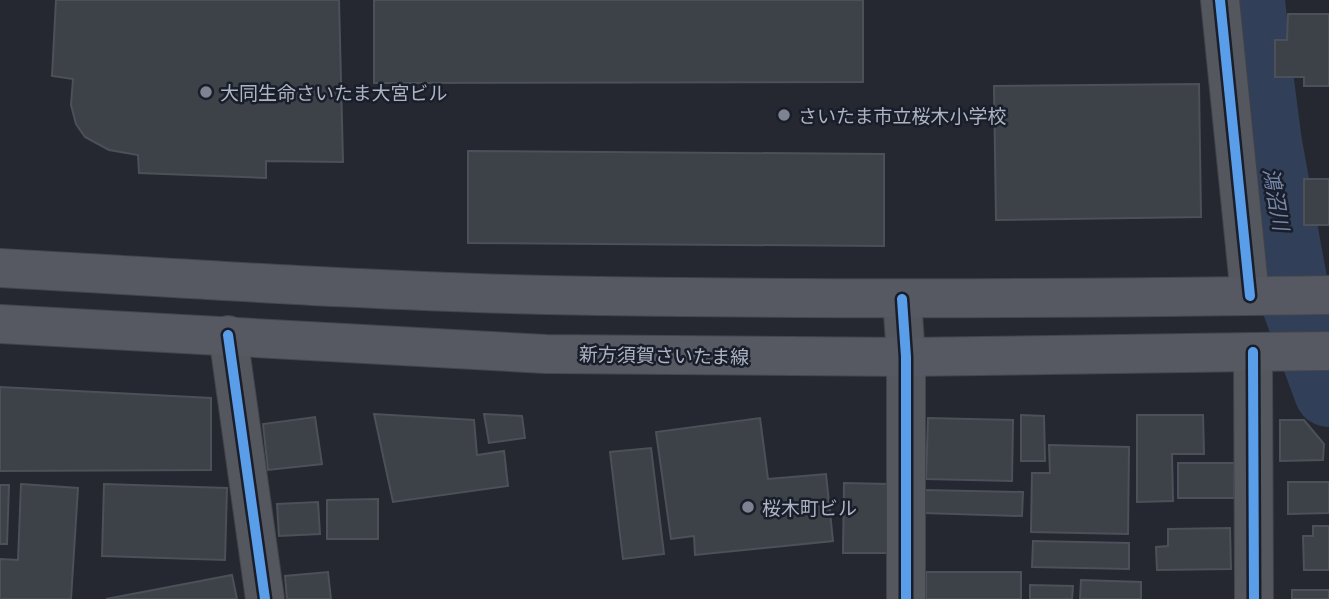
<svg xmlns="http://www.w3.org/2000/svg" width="1329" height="599" font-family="Lato,'Noto Sans JP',sans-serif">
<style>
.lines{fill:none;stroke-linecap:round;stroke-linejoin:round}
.river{stroke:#323f58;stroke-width:70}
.building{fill:#3d4148;stroke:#4c5058;stroke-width:2}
.minor-casing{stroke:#414349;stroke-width:40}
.major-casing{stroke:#41454d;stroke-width:40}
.minor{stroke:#54575e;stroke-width:38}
.major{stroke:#565961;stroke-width:38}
.cycleway-casing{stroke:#191e2a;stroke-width:15}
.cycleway{stroke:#5a9eea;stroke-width:10}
.poi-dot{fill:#7d8390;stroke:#191e2a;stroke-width:2.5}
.labels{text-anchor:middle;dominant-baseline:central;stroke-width:5;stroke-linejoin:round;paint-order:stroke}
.poi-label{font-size:19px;fill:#adb4c3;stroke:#191e2a;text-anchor:start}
.street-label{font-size:19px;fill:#adb4c3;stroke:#191e2a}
.water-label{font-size:21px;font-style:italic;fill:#7588aa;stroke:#191e2a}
</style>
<rect width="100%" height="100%" fill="#252830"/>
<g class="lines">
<path class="river" d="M1250,0L1255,51L1267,143L1296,302L1329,392"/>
</g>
<g class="building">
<path d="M56,0H339L343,162L266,161V178L139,173L138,155L109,150L85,137L76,124L71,105L73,79L52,76Z"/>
<path d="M374,0H863V82L374,83Z"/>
<path d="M1288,14H1329V86H1304V77H1275V40H1287Z"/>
<path d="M1199,84L1201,217L996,220L994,86Z"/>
<path d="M468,151L884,154V246L468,243Z"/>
<rect x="1304" y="179" width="25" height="46"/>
<path d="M0,387L211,398V470L0,471Z"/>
<path d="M374,414L474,420L477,455L504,451L508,486L393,502Z"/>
<path d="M484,414L522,416L525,438L489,443Z"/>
<path d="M1021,415L1044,416L1045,461H1021Z"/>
<path d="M1137,415H1203L1204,454H1172L1173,501L1137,502Z"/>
<path d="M315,417L322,464L268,470L263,424Z"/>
<path d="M760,418L768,479L826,474L833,541L695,555L694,536L671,539L656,432Z"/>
<path d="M928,418L1013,420L1012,481L926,479Z"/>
<path d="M1280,420H1304L1324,444L1323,460L1280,461Z"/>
<path d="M1049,445L1129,447L1128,534L1031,532L1032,473H1050Z"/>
<path d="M651,448L664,554L623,559L610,452Z"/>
<rect x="1178" y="463" width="56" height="35"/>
<path d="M1288,482H1329V513L1288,514Z"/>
<path d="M844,483L890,484V553H843Z"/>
<path d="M21,484L78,488L71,599H0V559L18,560Z"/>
<path d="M104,484L227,488L225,560L102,556Z"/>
<path d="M0,485H9L7,544H0Z"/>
<path d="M924,490L1023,492L1022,516L924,513Z"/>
<path d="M378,499V539H327V500Z"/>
<path d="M318,502L320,534L279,536L277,504Z"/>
<path d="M1313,526H1329V570H1304L1303,536H1313Z"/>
<path d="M1230,528L1231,569L1157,570L1156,547L1168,546V529Z"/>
<path d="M1033,541L1129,543V569L1032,567Z"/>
<path d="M328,572L331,599H287L285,576Z"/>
<rect x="926" y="572" width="95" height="27"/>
<path d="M232,575L237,599H106Z"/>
<path d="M1081,580L1141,582V599H1080Z"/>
<path d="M1030,585L1073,586L1072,599H1030Z"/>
<rect x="1292" y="590" width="37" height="9"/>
</g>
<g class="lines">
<defs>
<g id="minor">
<path d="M1220,0L1250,296"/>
<path d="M902,299L906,357V599"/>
<path d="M228,335L265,599"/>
<path d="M1253,352L1254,599"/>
</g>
<g id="major">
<path d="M0,268C182,278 365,291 547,295C808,300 1068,299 1329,295"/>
<path d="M0,324L546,354L906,357L1329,351"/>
</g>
</defs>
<use href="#minor" class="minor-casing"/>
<use href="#major" class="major-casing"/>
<use href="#minor" class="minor"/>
<use href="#major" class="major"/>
<defs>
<g id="cycleway">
<path d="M1220,0L1250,296"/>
<path d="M902,299L906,357V599"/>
<path d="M228,335L265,599"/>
<path d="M1253,352L1254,599"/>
</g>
</defs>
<use href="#cycleway" class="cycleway-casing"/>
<use href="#cycleway" class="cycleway"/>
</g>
<g class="poi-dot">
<circle cx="206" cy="92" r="7"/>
<circle cx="784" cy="115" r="7"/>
<circle cx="748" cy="507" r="7"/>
</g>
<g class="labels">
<g class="poi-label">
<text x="220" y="92">大同生命さいたま大宮ビル</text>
<text x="798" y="115">さいたま市立桜木小学校</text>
<text x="762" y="507">桜木町ビル</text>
</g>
<g class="street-label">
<text transform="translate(664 355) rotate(1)">新方須賀さいたま線</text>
</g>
<g class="water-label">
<text transform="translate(1277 199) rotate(80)">鴻沼川</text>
</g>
</g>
</svg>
